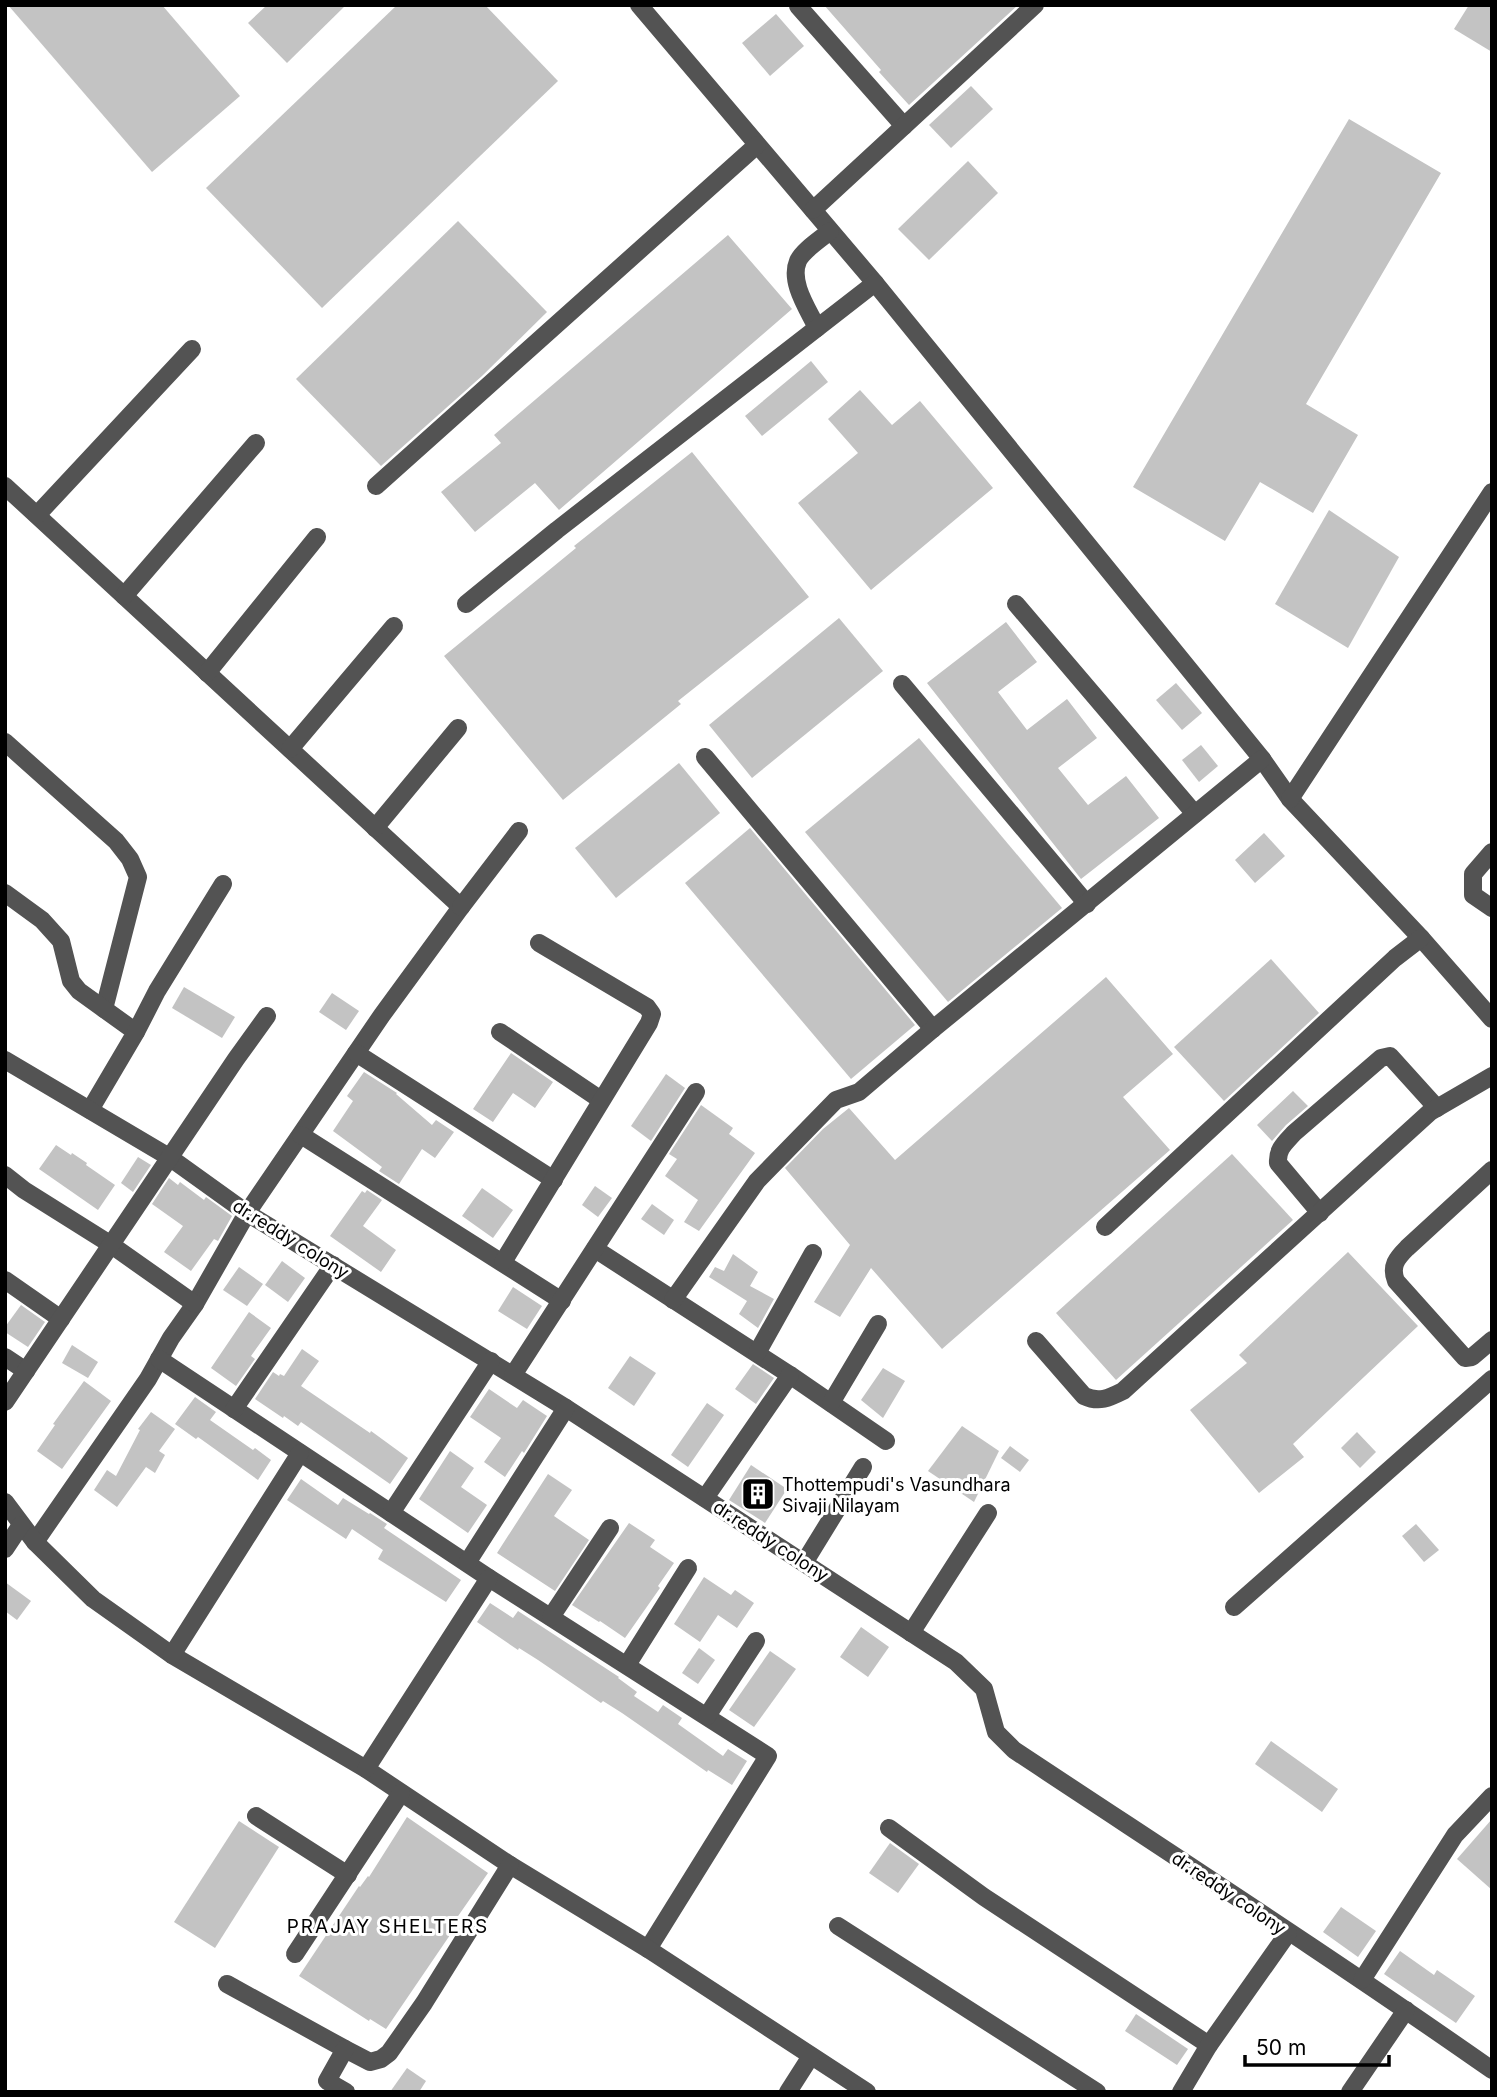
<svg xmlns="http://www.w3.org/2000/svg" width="1497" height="2097" font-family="Inter,sans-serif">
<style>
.building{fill:#c3c3c3}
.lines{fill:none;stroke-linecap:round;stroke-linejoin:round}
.minor{stroke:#535353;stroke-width:18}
.labels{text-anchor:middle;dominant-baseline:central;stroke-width:6;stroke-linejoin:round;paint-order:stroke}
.street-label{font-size:18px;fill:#000;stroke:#fff}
.poi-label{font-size:18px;fill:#000;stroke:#fff;text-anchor:start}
.neighbourhood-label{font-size:19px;letter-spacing:2px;fill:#000;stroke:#fff}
</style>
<rect width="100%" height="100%" fill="#fff"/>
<g class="building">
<path d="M8,5H162L240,96L152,172Z"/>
<path d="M267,5H346L287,63L248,23Z"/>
<path d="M397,5H485L558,81L322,308L206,188Z"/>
<path d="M824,5H1018L909,105L879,72L881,70Z"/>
<path d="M1469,5H1492V52L1454,29Z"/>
<path d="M776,14L804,46L770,76L742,43Z"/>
<path d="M971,86L993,109L951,148L929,125Z"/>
<path d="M1349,119L1441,173L1306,404L1358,435L1313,513L1260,482L1225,541L1133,487Z"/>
<path d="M968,161L998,193L929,260L898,229Z"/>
<path d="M458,221L547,312L482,376L381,466L296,379Z"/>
<path d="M728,235L792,309L559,510L535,483L475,532L441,492L501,443L494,435Z"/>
<path d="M811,361L828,382L762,436L745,416Z"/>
<path d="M860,390L892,425L920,401L993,488L871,590L798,503L858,453L828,419Z"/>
<path d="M692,452L809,597L678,701L681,704L563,800L444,656L576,548L574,546Z"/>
<path d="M1329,510L1399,557L1348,648L1275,604Z"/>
<path d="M839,618L883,671L752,778L709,725Z"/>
<path d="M1006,622L1037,662L998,692L1027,730L1067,699L1097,738L1058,768L1088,805L1126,776L1159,818L1081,879L927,683Z"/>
<path d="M1176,683L1202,713L1182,730L1156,700Z"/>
<path d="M919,738L1062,908L948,1002L805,832Z"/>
<path d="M1201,745L1218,766L1199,782L1182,760Z"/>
<path d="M679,763L720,813L616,898L575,848Z"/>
<path d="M750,828L915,1025L851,1079L685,883Z"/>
<path d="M1264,833L1285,856L1255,883L1235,860Z"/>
<path d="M1271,959L1319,1013L1224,1101L1174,1047Z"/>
<path d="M1106,977L1173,1054L1123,1097L1170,1150L942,1349L871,1268L840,1317L814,1302L850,1245L785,1168L823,1129L849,1108L895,1160Z"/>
<path d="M184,987L235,1017L222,1038L172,1008Z"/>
<path d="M332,993L359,1011L346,1030L319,1012Z"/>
<path d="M511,1053L553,1082L535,1108L513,1093L493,1122L473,1109Z"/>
<path d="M364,1072L397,1093L396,1094L432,1125L436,1120L454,1132L435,1158L422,1149L399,1184L379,1171L382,1167L333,1131L353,1101L347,1096Z"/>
<path d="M666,1074L685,1088L651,1141L631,1126Z"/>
<path d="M1293,1091L1308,1106L1286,1125L1272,1141L1257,1125Z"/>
<path d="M701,1105L733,1128L729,1134L755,1153L699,1231L684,1222L698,1200L665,1176L677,1159L669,1154Z"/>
<path d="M56,1145L71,1155L72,1153L87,1163L86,1165L115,1185L98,1210L39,1169Z"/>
<path d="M1232,1154L1293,1220L1116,1380L1056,1313Z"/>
<path d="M138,1157L151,1165L133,1192L121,1183Z"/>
<path d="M169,1178L178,1185L180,1182L204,1200L206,1197L232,1216L218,1241L214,1239L191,1271L164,1252L183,1226L152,1204Z"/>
<path d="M595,1186L612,1198L598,1217L582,1205Z"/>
<path d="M482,1188L513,1210L493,1238L462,1216Z"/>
<path d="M367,1190L382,1200L363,1226L396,1250L381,1272L330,1236L362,1191L365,1193Z"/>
<path d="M652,1204L674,1220L664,1235L641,1219Z"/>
<path d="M1348,1252L1418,1326L1293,1444L1304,1457L1259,1493L1190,1410L1247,1363L1239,1355Z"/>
<path d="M733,1254L758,1272L750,1286L774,1299L758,1328L739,1314L747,1301L709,1277L715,1267L724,1271Z"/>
<path d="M282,1261L305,1278L288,1302L265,1285Z"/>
<path d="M239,1267L263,1284L247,1306L223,1290Z"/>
<path d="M513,1287L542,1306L527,1329L498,1311Z"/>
<path d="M21,1305L45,1322L28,1347L5,1332V1327Z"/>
<path d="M249,1312L271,1328L251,1356L255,1359L236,1386L211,1368Z"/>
<path d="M72,1345L98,1362L88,1378L62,1363Z"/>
<path d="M302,1349L319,1361L301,1386L370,1433L371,1431L408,1458L390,1484L301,1422L298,1426L284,1416L283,1418L255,1399L273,1372L279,1376L280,1374L284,1376Z"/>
<path d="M630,1356L656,1373L634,1406L608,1388Z"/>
<path d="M753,1364L774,1378L756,1404L735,1389Z"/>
<path d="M883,1368L905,1381L883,1418L861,1400Z"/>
<path d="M84,1381L111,1401L62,1469L37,1451L55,1425L53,1424Z"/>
<path d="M489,1389L517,1408L523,1400L547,1416L524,1453L522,1451L505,1477L484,1462L501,1438L470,1417Z"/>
<path d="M195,1397L216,1412L210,1420L253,1450L255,1448L271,1460L258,1480L198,1437L196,1439L175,1424Z"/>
<path d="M707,1403L724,1415L688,1467L671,1455Z"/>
<path d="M151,1412L175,1429L159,1451L165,1455L155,1473L146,1467L117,1507L94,1490L107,1470L116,1476L140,1430L138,1429Z"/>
<path d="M962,1426L999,1451L974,1502L928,1471Z"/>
<path d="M1357,1432L1376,1452L1360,1468L1341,1448Z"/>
<path d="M1010,1446L1029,1460L1020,1472L1001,1458Z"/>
<path d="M450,1451L474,1468L461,1487L487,1505L468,1533L419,1499Z"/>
<path d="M751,1465L787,1489L765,1523L729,1500Z"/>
<path d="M548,1474L572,1490L554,1516L589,1540L555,1591L497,1553Z"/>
<path d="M301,1479L338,1505L343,1498L369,1514L370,1513L387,1524L384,1528L461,1580L446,1602L378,1559L383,1550L352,1529L346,1539L287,1500Z"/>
<path d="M629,1523L655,1540L650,1547L674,1563L658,1586L660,1588L625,1638L600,1621L599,1622L572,1605Z"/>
<path d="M1416,1524L1439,1550L1424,1562L1402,1536Z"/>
<path d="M704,1577L731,1595L735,1590L754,1603L737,1628L718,1615L700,1642L674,1624Z"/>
<path d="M5,1582L31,1601L17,1620L5,1611Z"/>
<path d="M490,1603L513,1618L518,1611L619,1677L618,1678L637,1692L634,1696L658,1712L663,1705L682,1718L678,1724L723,1756L728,1749L747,1761L732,1785L708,1770L707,1772L622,1713L603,1701L601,1703L538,1660L519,1648L518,1650L477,1622Z"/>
<path d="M861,1627L889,1647L868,1677L840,1657Z"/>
<path d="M699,1648L715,1660L698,1684L682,1673Z"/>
<path d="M770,1651L796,1669L754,1727L729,1710Z"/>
<path d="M1271,1741L1338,1789L1322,1812L1255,1764Z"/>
<path d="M407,1817L488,1873L447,1932L450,1935L386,2029L370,2019L369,2021L299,1976L359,1886L360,1887L368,1876L369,1877Z"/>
<path d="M1492,1819V1890L1457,1859Z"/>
<path d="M239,1821L279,1847L215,1948L174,1922Z"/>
<path d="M890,1843L919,1864L898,1893L869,1873Z"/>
<path d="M1341,1907L1376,1931L1358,1957L1323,1932Z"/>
<path d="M1400,1951L1434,1975L1437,1970L1475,1996L1456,2023L1384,1974Z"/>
<path d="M1136,2014L1188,2049L1177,2065L1125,2031Z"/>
<path d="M407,2068L426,2081L419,2092H390Z"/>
</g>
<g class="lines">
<g class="minor">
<path d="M639,5L875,283L1262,759L1290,799L1421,938L1492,1019"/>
<path d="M798,6L904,126"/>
<path d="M813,210L1035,5"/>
<path d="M817,328C808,309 789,282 798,261C803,250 821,239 830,231"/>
<path d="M5,486L461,907L382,1015L247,1213L195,1304L171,1338L148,1379L35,1542"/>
<path d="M376,486L757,145"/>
<path d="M37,515L192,349"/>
<path d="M124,596L256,443"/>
<path d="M466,604L557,530L875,283"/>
<path d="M1016,604L1195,814"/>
<path d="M207,673L317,537"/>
<path d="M902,684L1087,904"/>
<path d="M5,742L116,841L130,859L138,877L104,1009"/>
<path d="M290,749L394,626"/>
<path d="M705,757L933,1029"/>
<path d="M1290,799L1492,492"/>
<path d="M375,828L458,728"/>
<path d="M1492,852L1473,874V895L1492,908"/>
<path d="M5,893L42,920L61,941L71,981L79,991L136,1032L90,1110"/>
<path d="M461,907L519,831"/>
<path d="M136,1032L157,991L223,884"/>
<path d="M500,1032L601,1100"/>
<path d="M356,1053L554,1180"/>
<path d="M5,1060L169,1157L247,1213L566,1408L956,1662L984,1689L996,1732L1014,1750C1174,1856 1335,1960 1492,2070"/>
<path d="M301,1135L562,1301"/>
<path d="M1492,1170L1407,1248C1397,1258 1390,1266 1396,1281L1465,1358L1472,1357L1492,1340"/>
<path d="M5,1175L24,1190L110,1244L195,1304"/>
<path d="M1320,1213L1278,1163C1277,1149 1285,1143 1294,1133L1381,1058L1390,1056L1437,1108"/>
<path d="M1105,1227L1395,958L1421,938"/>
<path d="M595,1249L790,1375L886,1441"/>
<path d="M503,1262L649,1023L652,1014L647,1007L539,943"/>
<path d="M5,1280L61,1319"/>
<path d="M673,1300L757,1181L836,1100L859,1092L933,1029L1262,759"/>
<path d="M1036,1341L1084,1396C1099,1403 1109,1398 1123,1391L1430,1112L1492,1076"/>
<path d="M757,1353L813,1253"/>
<path d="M5,1357L26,1371"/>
<path d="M159,1359L489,1578L768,1756L648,1949"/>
<path d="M513,1375L696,1092"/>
<path d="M5,1402L236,1059L267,1016"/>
<path d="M831,1403L878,1324"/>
<path d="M234,1409L333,1265"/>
<path d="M705,1498L790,1375"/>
<path d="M5,1502L35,1542L93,1599L172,1655L366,1769L510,1865L648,1949L867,2092"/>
<path d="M391,1513L491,1361"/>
<path d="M5,1549L21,1525"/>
<path d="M467,1563L566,1408"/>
<path d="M804,1563L863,1467"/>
<path d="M1234,1607L1492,1379"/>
<path d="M551,1617L610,1528"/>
<path d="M911,1633L988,1513"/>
<path d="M172,1655L300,1453"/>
<path d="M627,1665L688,1568"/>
<path d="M707,1716L756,1641"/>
<path d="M366,1769L489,1578"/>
<path d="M256,1816L348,1875"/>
<path d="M889,1828L984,1897L1209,2045"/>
<path d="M838,1926L1097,2092"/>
<path d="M295,1954L401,1793"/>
<path d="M1362,1980L1455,1835L1492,1796"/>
<path d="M227,1984L345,2049L370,2062L381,2059L389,2053L424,2003L510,1865"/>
<path d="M345,2049L327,2081L346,2092"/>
<path d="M788,2092L811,2056"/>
<path d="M1181,2092L1209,2045L1288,1933"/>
<path d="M1350,2092L1406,2010"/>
</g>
</g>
<defs>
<symbol id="building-square" viewBox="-11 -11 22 22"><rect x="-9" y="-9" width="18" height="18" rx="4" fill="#000" stroke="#fff"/><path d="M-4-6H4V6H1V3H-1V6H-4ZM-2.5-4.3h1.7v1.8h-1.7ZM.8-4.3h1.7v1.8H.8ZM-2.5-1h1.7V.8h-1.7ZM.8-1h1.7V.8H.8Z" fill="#fff"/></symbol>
</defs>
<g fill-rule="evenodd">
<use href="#building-square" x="739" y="1475" width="38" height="38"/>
</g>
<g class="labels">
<g class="street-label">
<text transform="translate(291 1239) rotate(32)">dr.reddy colony</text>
<text transform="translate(771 1541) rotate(33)">dr.reddy colony</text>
<text transform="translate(1229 1893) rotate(34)">dr.reddy colony</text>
</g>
<g class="poi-label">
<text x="782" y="1484">Thottempudi's Vasundhara<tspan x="782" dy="21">Sivaji Nilayam</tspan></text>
</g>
<g class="neighbourhood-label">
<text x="388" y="1926">PRAJAY SHELTERS</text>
</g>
</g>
<rect width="1497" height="2097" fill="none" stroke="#000000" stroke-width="14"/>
<path d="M1245 2055v10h144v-10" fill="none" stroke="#000000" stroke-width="3.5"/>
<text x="1256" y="2055" font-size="21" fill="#000000" stroke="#ffffff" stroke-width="5" paint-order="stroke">50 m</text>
</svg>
